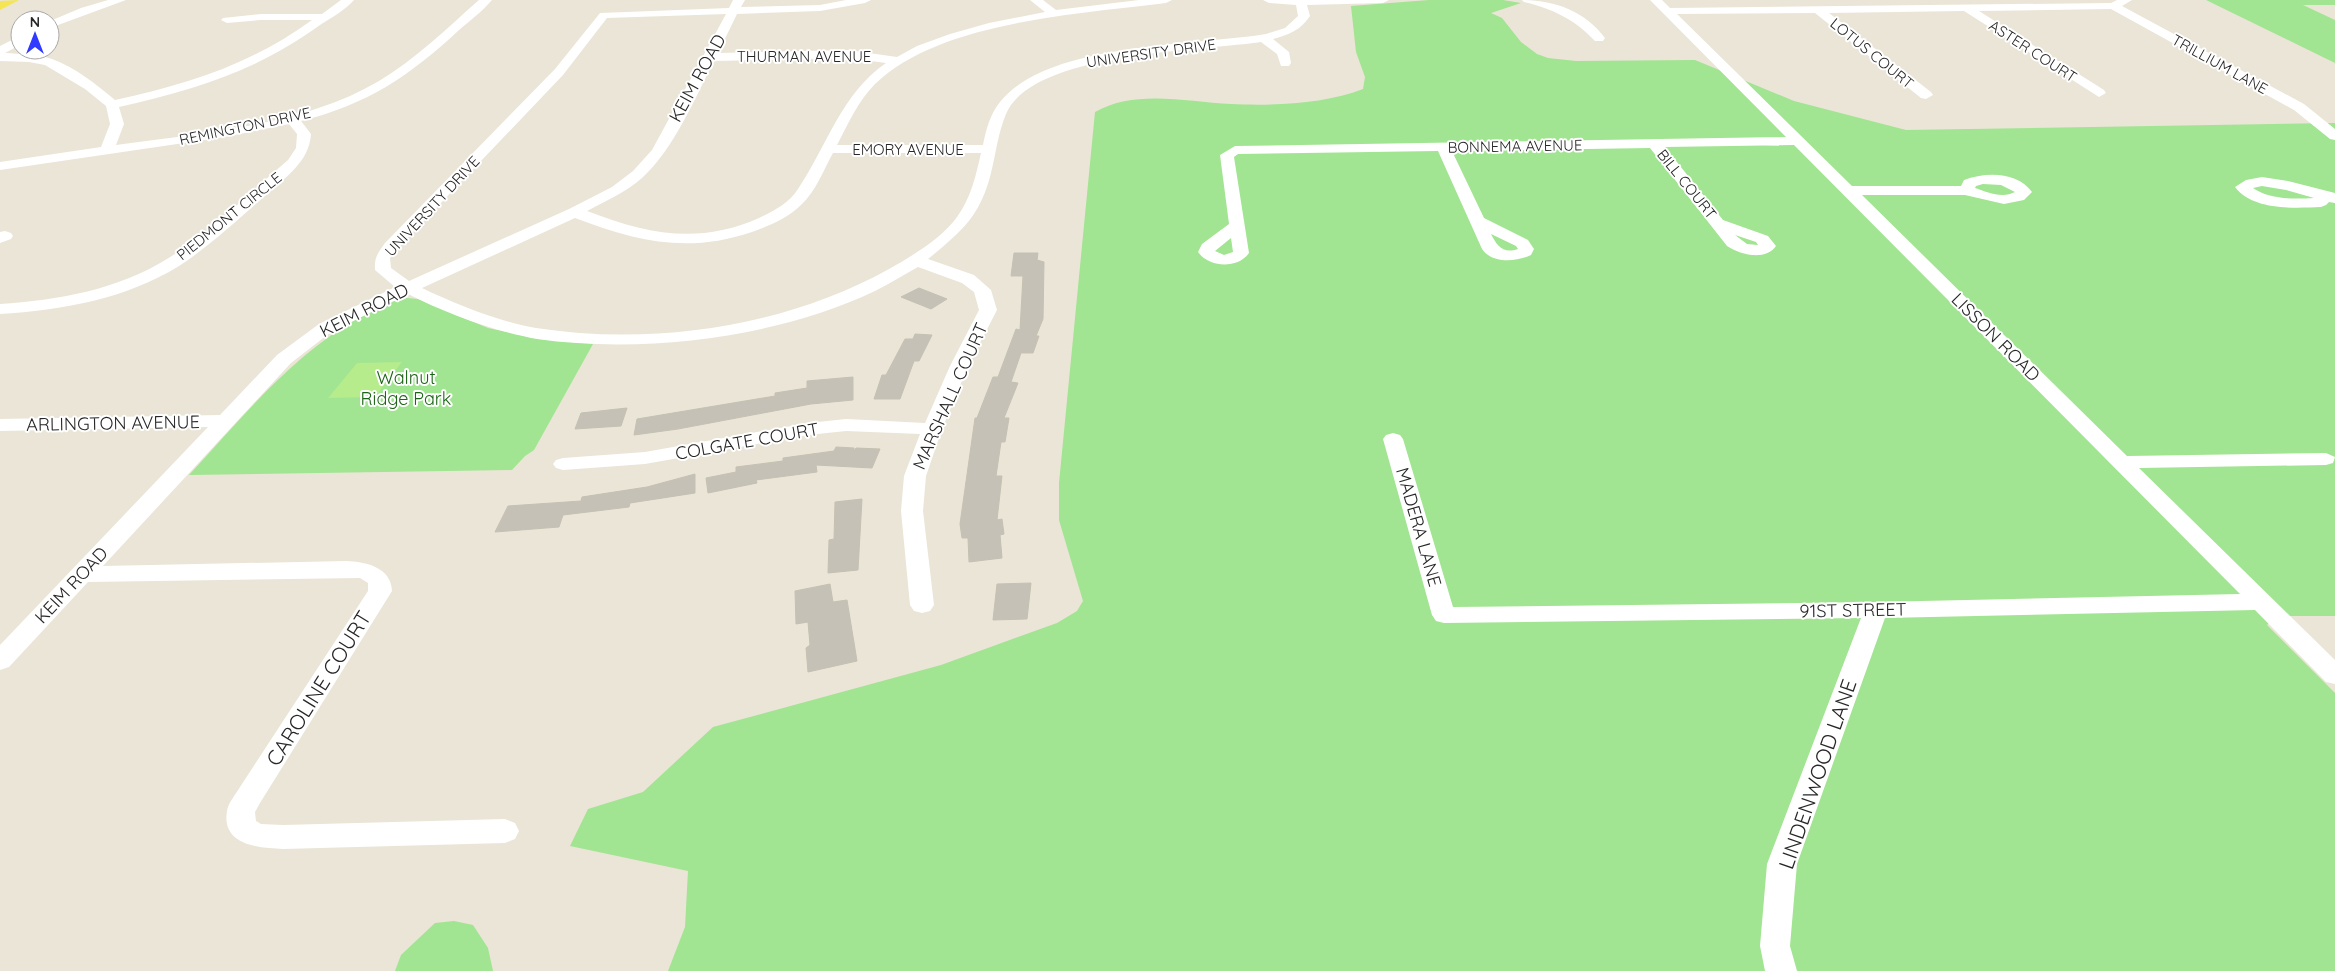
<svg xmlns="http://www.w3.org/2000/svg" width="2335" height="971" font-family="Quicksand,sans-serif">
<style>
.green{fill:#a1e491}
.pitch{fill:#b6ec8b}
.building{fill:#c5c1b7;stroke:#c5c1b1}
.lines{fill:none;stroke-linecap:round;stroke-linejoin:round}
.minor{fill:#fff;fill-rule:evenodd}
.major{fill:#f5e552;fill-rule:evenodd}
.labels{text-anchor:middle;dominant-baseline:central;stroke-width:4;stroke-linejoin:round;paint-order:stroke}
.far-street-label{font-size:15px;fill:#272727;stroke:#fff}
.street-label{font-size:18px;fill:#272727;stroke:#fff}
.park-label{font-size:18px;fill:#1c6416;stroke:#fff}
.near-street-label{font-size:21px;fill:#272727;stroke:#fff}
</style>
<rect width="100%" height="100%" fill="#eae5d7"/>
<g class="green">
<path d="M1429,0H1503L1521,3L1491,13L1502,18L1521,42L1537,54L1548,58L1576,61L1695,60L1794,101L1906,130L2335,123V616H2275L2267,625L2335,693V971H668L685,927L688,871L570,846L588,809L643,792L713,727L941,665L1057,623L1077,611L1083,601L1059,520V483L1095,112C1136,89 1186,102 1231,104C1272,106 1325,104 1363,89L1365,77L1356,52L1351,6Z"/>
<path d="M2206,0H2335V5H2303L2335,20V63Z"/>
<path d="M407,298L418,299L488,328L539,339L593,344L534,450L525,456L512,470L189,475C242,418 290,357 358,318C373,309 389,301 407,298Z"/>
<path d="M454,921L473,925L488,948L493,971H395L401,955L435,923Z"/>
</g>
<path class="pitch" d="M402,362L375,397L328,398L357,363Z"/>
<g class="building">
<path d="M1014,253H1038L1037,260L1044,262L1043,319L1036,336H1039L1033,353H1021L1011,382L1018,383L1004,418H1009L1005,442H1001L996,476H1002L997,520L1002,519L1004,534L1000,535L1002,558L969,562L968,538H962L960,524L975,418H977L993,377H998L1016,329L1020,330L1023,276H1011Z"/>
<path d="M919,288L947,299L931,309L901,297Z"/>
<path d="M915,334L932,335L919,361H914L900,399H874L882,375H886L905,339H913Z"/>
<path d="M853,377V400L811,404L678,429L634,435L637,419L775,396V393L807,388V381Z"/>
<path d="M627,408L621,426L575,429L581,413Z"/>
<path d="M836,447L854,448V451L856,448L880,449L872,468L816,465L817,472L756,480L757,483L708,493L706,478L736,472V467L783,461V458L834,451Z"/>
<path d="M695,474V493L630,503L629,507L563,515L559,527L495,532L508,506L581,501L582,497L647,487Z"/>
<path d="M862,499L858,570L828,573L829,540L834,539L835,502Z"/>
<path d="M1031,583L1027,619L993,620L997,584Z"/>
<path d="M830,584L833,602L847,600L857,661L808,672L806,648L810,645L808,622L796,624L795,591Z"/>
</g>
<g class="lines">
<g class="minor">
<path d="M108,0H126L50,28V21L81,8Z"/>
<path d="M341,0H354C345,10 331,18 320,25C257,71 194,90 119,107L124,124L116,145C202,133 303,126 379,81C416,59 447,28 479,0H492C482,12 469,21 458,31C408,77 368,104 301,121L311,134C309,163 285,177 265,196C237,220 210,246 179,266C126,299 62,310 0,314V304C58,300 117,290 167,259C211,232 249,193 288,160L296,148L297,134L289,124L225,137L0,170V162L101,147L110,124L106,106L85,89L45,65L29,62L0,61V46L20,36V45L5,53C20,54 37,54 52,59C75,67 97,85 115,100C188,84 250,65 312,20H261L227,23L221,20L223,18L261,14H322Z"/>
<path d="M733,0H745L741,7L820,5L846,0H871L865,3L820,11L737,14L718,53L848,50L897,57L917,46L950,34L989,23L1045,12L1030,0H1043L1056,10L1139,0H1172L1166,3C1080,14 940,21 875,84C858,101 848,124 837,145H983C986,130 990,114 1000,102C1048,42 1194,46 1266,34L1285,28L1298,16L1296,5L1269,3L1263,0H1389L1383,3L1307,5L1310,16C1301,30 1288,35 1273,39L1289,52L1291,63L1289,66H1281L1277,54L1261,42C1202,51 1032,52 1006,114C998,133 996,153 991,173C980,217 961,232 928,259L974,275L991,290L997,310L968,366L942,429L926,476L923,511L934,605L930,611L922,613L914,611L910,605L901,511L904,476L920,434L846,431L808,435L645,464L563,470L556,468L553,464L556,460L563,458L645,452L808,423L846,419L925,423L950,366L979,310L974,292L962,283L918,267C903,275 889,284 875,291C777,338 643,354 537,339C496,332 445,313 408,294L331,332L291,363L103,566L346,561C366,562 391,567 392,591L260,803L255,812L256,821L261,824L283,825L505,819L515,823L519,831L515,839L505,843L283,849C260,848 221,846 227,811C228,803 236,794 240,787L368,591V583L360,578L88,582L9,667L0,670V645L208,427L0,431V419L220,415L277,355L319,324L395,287L375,270C374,257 378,253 385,243L555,69L600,13L729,8ZM726,14L652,150L633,171L612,187L569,209L409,281L391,268L390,258L397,249L563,75L607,18ZM848,58L886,63C841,94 827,146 798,189C789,203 774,211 759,218C698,245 647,234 587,211C606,201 626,192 642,178C674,149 695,98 714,61ZM833,153H981C976,175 971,198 957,217C941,239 912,256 889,269C785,327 653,346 536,328C500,322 455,304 422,288L575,218C636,241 687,254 752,232C769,226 788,218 801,205C816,191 823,171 833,153Z"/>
<path d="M1522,0C1554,0 1585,11 1605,38L1603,41H1595C1574,19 1553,9 1524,2Z"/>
<path d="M1650,0H1662L1670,8L2111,3L2117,0H2132L2122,6L2304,104L2335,129V140L2330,139L2294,110L2111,9L1979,11L2104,90L2106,93L2099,97L1964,11L1829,13L1931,92L1933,95L1926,99L1921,98L1815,13L1677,14L1852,186H1961L1964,180C1985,172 2017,171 2032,192L2024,200L2004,204L1965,195H1862L2127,456L2326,453L2335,457L2333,463L2326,465L2139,468L2335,660V684L2326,682L2255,610L1885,618L1797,864L1790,946L1797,971H1765L1760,946L1767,864L1861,618L1444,623L1436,621L1432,615L1383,439L1386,435L1393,433L1400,435L1403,439L1453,607L1876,602L2240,594L1794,145L1665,147L1723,220L1768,236L1776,246C1766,261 1740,255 1727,246L1650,148L1452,151L1484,218L1528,240L1534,249L1531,255C1517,262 1492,264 1482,249L1438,151L1238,154L1234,157L1249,253C1238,269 1209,268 1198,252L1202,244L1229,224L1220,155L1235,146L1786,137ZM1983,184L2001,185L2015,192C2002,199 1987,192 1975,188L1976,186ZM1491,234L1516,246L1518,249C1503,254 1497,246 1491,234ZM1735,235L1756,242L1758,245L1747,244ZM1231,238L1233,252L1224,255L1215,251Z"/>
<path d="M2262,177L2288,181L2335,193V203L2329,202L2326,205L2321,207C2295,208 2253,211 2235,187L2246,180ZM2262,186L2286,190L2314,198C2294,199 2271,200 2253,188Z"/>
<path d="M5,231L11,233L13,236L11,239L0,243V232Z"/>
</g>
<path class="major" d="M19,0L0,10V1Z"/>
</g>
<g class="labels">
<g class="far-street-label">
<text transform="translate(2033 51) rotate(33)">ASTER COURT</text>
<text transform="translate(1151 53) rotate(-8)">UNIVERSITY DRIVE</text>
<text transform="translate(1872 53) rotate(39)">LOTUS COURT</text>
<text x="804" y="56">THURMAN AVENUE</text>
<text transform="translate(2220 64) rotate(29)">TRILLIUM LANE</text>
<text transform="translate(245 126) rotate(-12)">REMINGTON DRIVE</text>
<text transform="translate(1515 146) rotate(-1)">BONNEMA AVENUE</text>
<text x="908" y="149">EMORY AVENUE</text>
<text transform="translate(1687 184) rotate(51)">BILL COURT</text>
<text transform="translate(432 206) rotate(-47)">UNIVERSITY DRIVE</text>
<text transform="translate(229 216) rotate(-39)">PIEDMONT CIRCLE</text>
</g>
<g class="street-label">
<text transform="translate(697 78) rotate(-61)">KEIM ROAD</text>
<text transform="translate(364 310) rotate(-27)">KEIM ROAD</text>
<text transform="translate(1996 337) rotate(45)">LISSON ROAD</text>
<text transform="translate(950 396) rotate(-66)">MARSHALL COURT</text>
<text transform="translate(113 423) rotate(-1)">ARLINGTON AVENUE</text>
<text transform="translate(747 441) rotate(-10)">COLGATE COURT</text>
<text transform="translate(1419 527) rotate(74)">MADERA LANE</text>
<text transform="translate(71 585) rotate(-47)">KEIM ROAD</text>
<text transform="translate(1853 610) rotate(-1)">91ST STREET</text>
</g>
<g class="park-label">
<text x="406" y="377">Walnut<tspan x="406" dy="21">Ridge Park</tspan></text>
</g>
<g class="near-street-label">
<text transform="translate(318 688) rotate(-58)">CAROLINE COURT</text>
<text transform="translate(1817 774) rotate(-71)">LINDENWOOD LANE</text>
</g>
</g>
<g transform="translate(35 35)"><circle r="24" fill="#ffffff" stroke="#a9a9a9"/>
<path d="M0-4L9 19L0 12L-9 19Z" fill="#2f39ff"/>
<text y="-8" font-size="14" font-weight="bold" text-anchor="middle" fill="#272727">N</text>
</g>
</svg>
